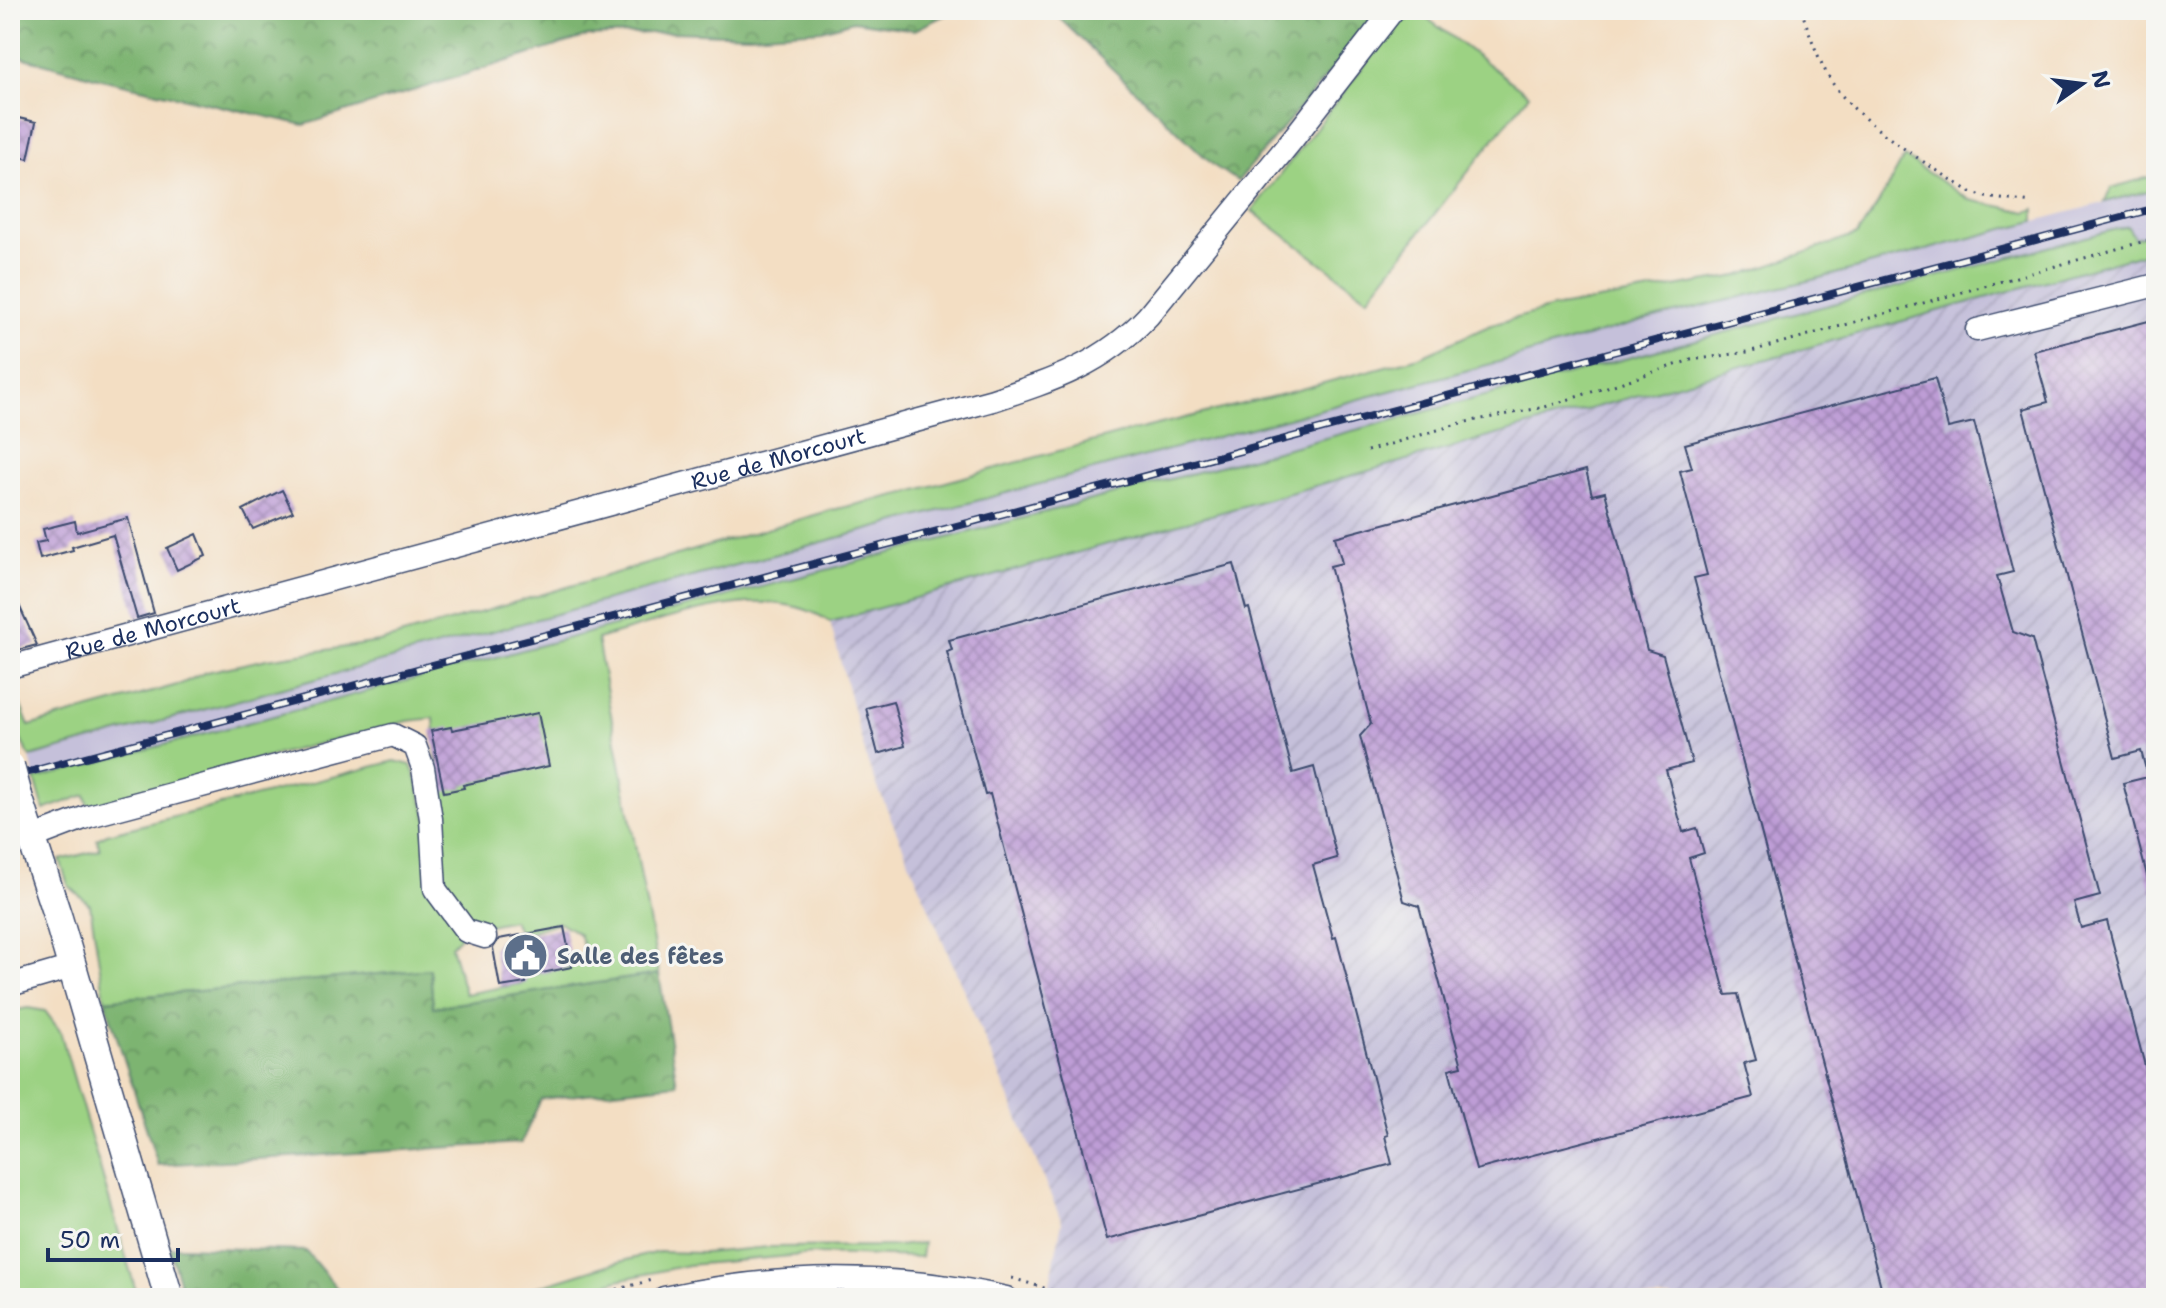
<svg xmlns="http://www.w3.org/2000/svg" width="2166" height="1308" font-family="'Shantell Sans',sans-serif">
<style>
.industrial{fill:url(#industrial-furrows)}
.railway{fill:#c5c0da}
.grass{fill:#9cd283;stroke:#5c8070;stroke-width:2}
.forest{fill:url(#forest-crowns);stroke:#4c7268;stroke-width:2}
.building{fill:url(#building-cross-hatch)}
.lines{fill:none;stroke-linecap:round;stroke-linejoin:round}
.minor-casing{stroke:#3b496d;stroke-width:25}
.major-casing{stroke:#3b496d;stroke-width:31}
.path{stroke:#3b496d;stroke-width:3;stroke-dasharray:2 6;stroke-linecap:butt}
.minor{stroke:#fff;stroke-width:22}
.major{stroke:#fff;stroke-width:28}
.rail-casing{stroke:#1b2f5e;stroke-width:8}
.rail{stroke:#f6f6f2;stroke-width:5;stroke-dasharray:15;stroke-linecap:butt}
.major-bridge-casing{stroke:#3b496d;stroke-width:31;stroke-linecap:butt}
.major-bridge{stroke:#fff;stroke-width:28}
.labels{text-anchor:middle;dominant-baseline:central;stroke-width:6;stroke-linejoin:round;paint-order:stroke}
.street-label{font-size:22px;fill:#1b2f5e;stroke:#f6f6f2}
.service-label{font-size:22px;font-weight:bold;fill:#4e5e75;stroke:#f6f6f2;text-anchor:start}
</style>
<defs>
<pattern id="industrial-furrows" width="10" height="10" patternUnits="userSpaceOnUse" patternTransform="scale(2)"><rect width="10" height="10" fill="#c5c0da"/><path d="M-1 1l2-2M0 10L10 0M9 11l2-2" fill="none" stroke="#a9a5be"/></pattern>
<pattern id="forest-crowns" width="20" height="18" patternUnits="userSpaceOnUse" patternTransform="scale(2)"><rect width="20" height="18" fill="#7db471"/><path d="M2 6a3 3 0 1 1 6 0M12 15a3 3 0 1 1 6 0" fill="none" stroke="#669360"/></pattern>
<pattern id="building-cross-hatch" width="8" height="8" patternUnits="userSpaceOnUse" patternTransform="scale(2)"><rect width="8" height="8" fill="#be9dd6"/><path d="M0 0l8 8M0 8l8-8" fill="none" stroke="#9a80b1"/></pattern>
</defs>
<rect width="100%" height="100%" fill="#f6f6f2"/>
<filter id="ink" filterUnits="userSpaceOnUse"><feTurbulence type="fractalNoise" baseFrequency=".0125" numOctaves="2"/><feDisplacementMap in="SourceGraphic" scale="16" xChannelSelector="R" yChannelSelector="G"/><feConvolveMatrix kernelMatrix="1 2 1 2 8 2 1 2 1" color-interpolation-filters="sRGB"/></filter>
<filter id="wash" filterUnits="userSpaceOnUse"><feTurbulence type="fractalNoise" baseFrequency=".006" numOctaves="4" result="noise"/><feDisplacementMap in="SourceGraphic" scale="32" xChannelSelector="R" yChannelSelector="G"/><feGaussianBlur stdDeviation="1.8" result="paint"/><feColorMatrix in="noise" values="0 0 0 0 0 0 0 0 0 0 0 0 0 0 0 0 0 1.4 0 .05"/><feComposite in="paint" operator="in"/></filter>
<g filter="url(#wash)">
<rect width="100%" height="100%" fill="#f3dec3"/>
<path class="industrial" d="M2156,250V1298H1047L1062,1222L868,764L830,622Z"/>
<path class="railway" d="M2156,189V232L2133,238L2127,226L35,779L30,758L732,566L1506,360L1646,320L1820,278Z"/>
<g class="grass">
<path d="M1407,10H1416L1529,95L1368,298L1252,211Z"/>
<path d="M1904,157L1970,200L2027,212L2035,209V221L1820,278L1646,320L1506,360L732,566L30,757C19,738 6,715 15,692L29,726L181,684L206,672L267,659L379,642L832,510L906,493L1120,434L1283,394L1419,357L1491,325L1552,308L1738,276L1857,235L1878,204Z"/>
<path d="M2156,175V189L2105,202L2111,188Z"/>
<path d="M2128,226L2134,238L2156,232V250L830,622C766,578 665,621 597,639L659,974L433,1008L430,969L105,1000L90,905L68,885L60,860L100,850L97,839L107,834L395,761L411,765L416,778L460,937L451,946L465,994L525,983L526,976L589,962L579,934L559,922L520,935L513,920L489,925L472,922L448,895L442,868L434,718L408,721L251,761L89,810L85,795L44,810L35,779Z"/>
<path d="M28,1008L45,1011L60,1031L138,1298H19L10,1279V1011Z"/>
<path d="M923,1243L921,1257L813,1254L688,1265L618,1280L566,1298H508L524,1291L611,1264L658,1252L704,1253L769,1247L898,1246Z"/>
</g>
<g class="forest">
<path d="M10,10H955L915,30L853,21L822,30L749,35L673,32L588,36L304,125L105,80L10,54Z"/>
<path d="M1025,10H1378L1342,58L1238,181L1214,166L1058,17Z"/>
<path d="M430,969L433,1007L659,974L677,1084L541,1099L521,1143L158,1165L105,1000Z"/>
<path d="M181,1247L306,1251L345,1298H184L169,1247Z"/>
</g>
<g id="blocks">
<g class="building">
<path d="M10,116L36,122L28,159L10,154Z"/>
<path d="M2156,319V891H2151L2123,783L2148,777L2141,751L2115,758L2023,409L2048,402L2034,351Z"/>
<path d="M1935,378L1948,428L1974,422L2013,572L1997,576L2013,632L2032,639L2100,896L2074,903L2081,928L2107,921L2156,1108V1298H1884L1694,578L1707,575L1680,471L1692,468L1685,444Z"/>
<path d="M1586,470L1592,495L1605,492L1647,650L1663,655L1692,763L1666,770L1683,832L1697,828L1704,853L1689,858L1726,995L1738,994L1744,1017L1756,1060L1744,1063L1753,1097L1476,1170L1449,1069L1462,1066L1419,906L1404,901L1360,736L1371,724L1330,566L1342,563L1335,537Z"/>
<path d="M282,490L293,512L253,529L243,510Z"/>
<path d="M128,518L154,613L137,618L113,535L72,547L73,550L40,559L36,543L46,541L43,529L75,521L77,532Z"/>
<path d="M197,534L206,556L177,570L167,548Z"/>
<path d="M1234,564L1246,609L1249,608L1293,773L1314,767L1337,858L1313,865L1333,938L1336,937L1340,952L1388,1135L1385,1136L1392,1164L1107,1240L990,794L985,795L947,652L952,650L949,640Z"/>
<path d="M10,585L37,645L10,652Z"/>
<path d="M893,701L905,746L878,754L866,708Z"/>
<path d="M538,713L549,766L463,785L464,788L444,792L431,731L451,727L452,730Z"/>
<path d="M564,927L572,967L526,976V983L500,987L493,948L499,939Z"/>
</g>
</g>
</g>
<g filter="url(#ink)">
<use href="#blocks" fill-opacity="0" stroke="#3b496d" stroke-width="2"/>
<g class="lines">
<defs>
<g id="minor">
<path d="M1977,330L2156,285"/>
<path id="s1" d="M10,667L993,400C1054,380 1103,364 1148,316L1292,140L1393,10"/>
<path d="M31,838L89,816L393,735L415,746L423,768L431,819L435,889L466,931L485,937"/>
<path d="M10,985L72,967"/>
<path d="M664,1298C776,1274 895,1272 1006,1298"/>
</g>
<path id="major" d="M18,796L58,918L169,1298"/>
</defs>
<use href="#minor" class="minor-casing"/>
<use href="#major" class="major-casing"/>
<g class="path">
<path d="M1801,10C1810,33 1817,58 1830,79C1854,121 1930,166 1971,192L1984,197L2032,203"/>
<path d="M1367,451L1461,423L1545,407L1691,360L1748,352L2156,238"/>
<path d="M1012,1278L1076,1298"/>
<path d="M586,1298L655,1279"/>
</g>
<use href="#minor" class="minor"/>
<use href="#major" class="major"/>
<defs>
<path id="rail" d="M10,777L2156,208"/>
</defs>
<use href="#rail" class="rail-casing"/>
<use href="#rail" class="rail"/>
<defs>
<path id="major-bridge" d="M10,766L18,796"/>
</defs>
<use href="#major-bridge" class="major-bridge-casing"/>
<use href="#major-bridge" class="major-bridge"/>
</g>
</g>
<defs>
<symbol id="civic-disc" viewBox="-11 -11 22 22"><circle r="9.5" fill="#5c6f8a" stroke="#f6f6f2"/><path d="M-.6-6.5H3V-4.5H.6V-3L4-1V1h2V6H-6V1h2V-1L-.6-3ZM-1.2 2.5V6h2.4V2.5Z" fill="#fff"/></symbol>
</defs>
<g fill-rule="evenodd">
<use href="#civic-disc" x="500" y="930" width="51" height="51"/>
</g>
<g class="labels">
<g class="street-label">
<text stroke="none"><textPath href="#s1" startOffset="796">Rue de Morcourt</textPath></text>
<text stroke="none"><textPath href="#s1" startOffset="148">Rue de Morcourt</textPath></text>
</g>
<g class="service-label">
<text x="557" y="956">Salle des fêtes</text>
</g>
</g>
<rect width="2166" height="1308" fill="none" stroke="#f6f6f2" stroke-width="40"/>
<g transform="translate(2082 84) rotate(76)" stroke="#f6f6f2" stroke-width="6" paint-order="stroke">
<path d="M0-6L14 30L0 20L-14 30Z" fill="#1b2f5e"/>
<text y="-12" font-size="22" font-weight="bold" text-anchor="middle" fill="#1b2f5e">N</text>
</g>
<path d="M48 1248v12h130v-12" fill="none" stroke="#1b2f5e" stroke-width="4"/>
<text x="60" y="1248" font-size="24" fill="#1b2f5e" stroke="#f6f6f2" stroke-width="6" paint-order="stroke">50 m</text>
</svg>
